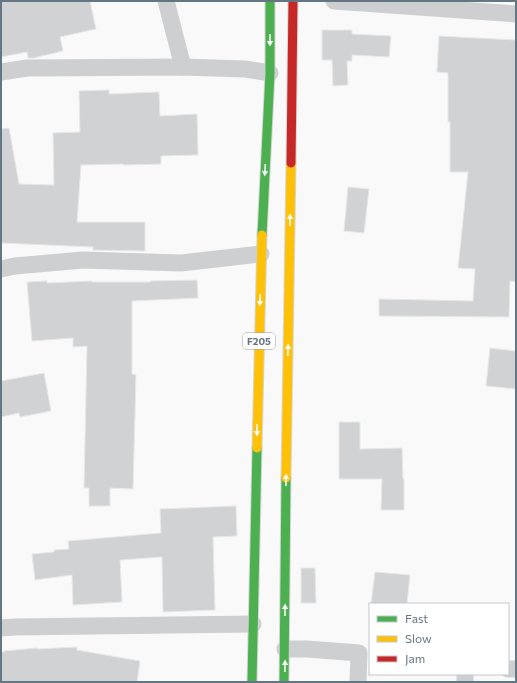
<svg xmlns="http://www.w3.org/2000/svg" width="517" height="683" font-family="Commissioner,sans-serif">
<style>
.building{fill:#d0d2d3;stroke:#e8e8e8}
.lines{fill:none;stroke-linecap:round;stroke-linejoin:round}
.fast-casing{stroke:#d5d6d7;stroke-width:11}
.slow-casing{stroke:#d5d6d7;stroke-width:11}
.jam-casing{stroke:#d5d6d7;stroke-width:11}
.street{stroke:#cecfd0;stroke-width:17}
.fast{stroke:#4caf50;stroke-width:9}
.slow{stroke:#ffc107;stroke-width:9}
.jam{stroke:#c62828;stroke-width:9}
.oneway{fill:#f6fbf6}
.labels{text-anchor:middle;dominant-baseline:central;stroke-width:4;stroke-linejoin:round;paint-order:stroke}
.shield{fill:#fff;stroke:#939fa8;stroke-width:1}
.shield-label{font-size:10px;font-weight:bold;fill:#657683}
</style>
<rect width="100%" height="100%" fill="#f9f9f9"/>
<g class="building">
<path d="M1,1H90L96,29L60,37L63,51L34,58H28L27,52L1,57Z"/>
<path d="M322,30H352V34L391,36L389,57L352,55V61H347L348,85L333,86L332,60H322Z"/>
<path d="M439,36L516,40V282L510,281L509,317L379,316V299L473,301L475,269L458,268L468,172H450V122H448V73L437,72Z"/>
<path d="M109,90V94L159,92L160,116L197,114L198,155L161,156V164L123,165V164L81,165L77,222H145V251L93,250V247L1,243V129L9,128L19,184L54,185L53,133L80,132L79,91Z"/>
<path d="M348,187L369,189L364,233L344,231Z"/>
<path d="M197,280L198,298L132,301V374L136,375L133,489L110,488V506H89V488H84L87,346L73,347V338L32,341L27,282L47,281V283L92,281V282H150V281Z"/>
<path d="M490,348L516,351V389L486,386Z"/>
<path d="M44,373L51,411L20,417L19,413L1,417V381Z"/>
<path d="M339,422H360V449L402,448L403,479H404V510H381L382,479H339Z"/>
<path d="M236,506L237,536L213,537L215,610L163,612L162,557L120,560L122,602L73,605L72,575L35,580L32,554L54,552V550L69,549L68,541L161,533L160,509Z"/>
<path d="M301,568H315L316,603H301Z"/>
<path d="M375,572L410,575L407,604H371Z"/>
<path d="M77,647V650L140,661L137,682H1V652H4V651L37,648V649Z"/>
</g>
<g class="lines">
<defs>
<g id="fast">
<path d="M262,235L270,73V1"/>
<path d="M252,682L257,448"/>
<path d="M284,682L286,478"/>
</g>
<g id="slow">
<path d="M257,448L262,235"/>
<path d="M286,478L291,163"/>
</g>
<path id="jam" d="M291,163L293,1"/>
</defs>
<use href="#fast" class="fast-casing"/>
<use href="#slow" class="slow-casing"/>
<use href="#jam" class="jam-casing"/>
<g class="street">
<path d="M166,1L183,67"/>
<path d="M334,1L516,14"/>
<path d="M1,72L27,68L183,67L245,69L270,73"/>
<path d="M1,269L15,266L83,260L181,263L261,254"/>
<path d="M1,628L15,627L253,624"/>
<path d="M285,649H307L359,653L358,682"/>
<path d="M508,669H516"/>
<path d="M465,674V682"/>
</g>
<use href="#fast" class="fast"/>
<use href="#slow" class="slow"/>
<use href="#jam" class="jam"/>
</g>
<defs><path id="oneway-solid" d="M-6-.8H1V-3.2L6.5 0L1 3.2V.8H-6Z"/></defs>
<g class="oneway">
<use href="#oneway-solid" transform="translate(270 40) rotate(90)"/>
<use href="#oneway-solid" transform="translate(265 170) rotate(93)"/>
<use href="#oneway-solid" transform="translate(290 220) rotate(-89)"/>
<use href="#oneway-solid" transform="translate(260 300) rotate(91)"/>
<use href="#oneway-solid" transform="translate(288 350) rotate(-89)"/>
<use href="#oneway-solid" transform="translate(257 430) rotate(91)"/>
<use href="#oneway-solid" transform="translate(286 480) rotate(-90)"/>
<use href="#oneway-solid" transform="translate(285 610) rotate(-89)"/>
<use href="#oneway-solid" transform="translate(285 666) rotate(-89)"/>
</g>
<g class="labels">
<rect class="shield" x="243" y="333" width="32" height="16" rx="3"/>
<g class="shield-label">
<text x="259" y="341">F205</text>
</g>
</g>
<rect width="517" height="683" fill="none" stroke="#657683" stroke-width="4"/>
<rect x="369" y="603" width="140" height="72" fill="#ffffff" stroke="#c1c8cd"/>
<rect x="377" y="616" width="20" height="6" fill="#4caf50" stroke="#c1c8cd"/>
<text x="405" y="623" font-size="12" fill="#657683">Fast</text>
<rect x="377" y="636" width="20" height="6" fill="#ffc107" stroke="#c1c8cd"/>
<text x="405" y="643" font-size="12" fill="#657683">Slow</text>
<rect x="377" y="656" width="20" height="6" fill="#c62828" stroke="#c1c8cd"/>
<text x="405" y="663" font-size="12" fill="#657683">Jam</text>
</svg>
